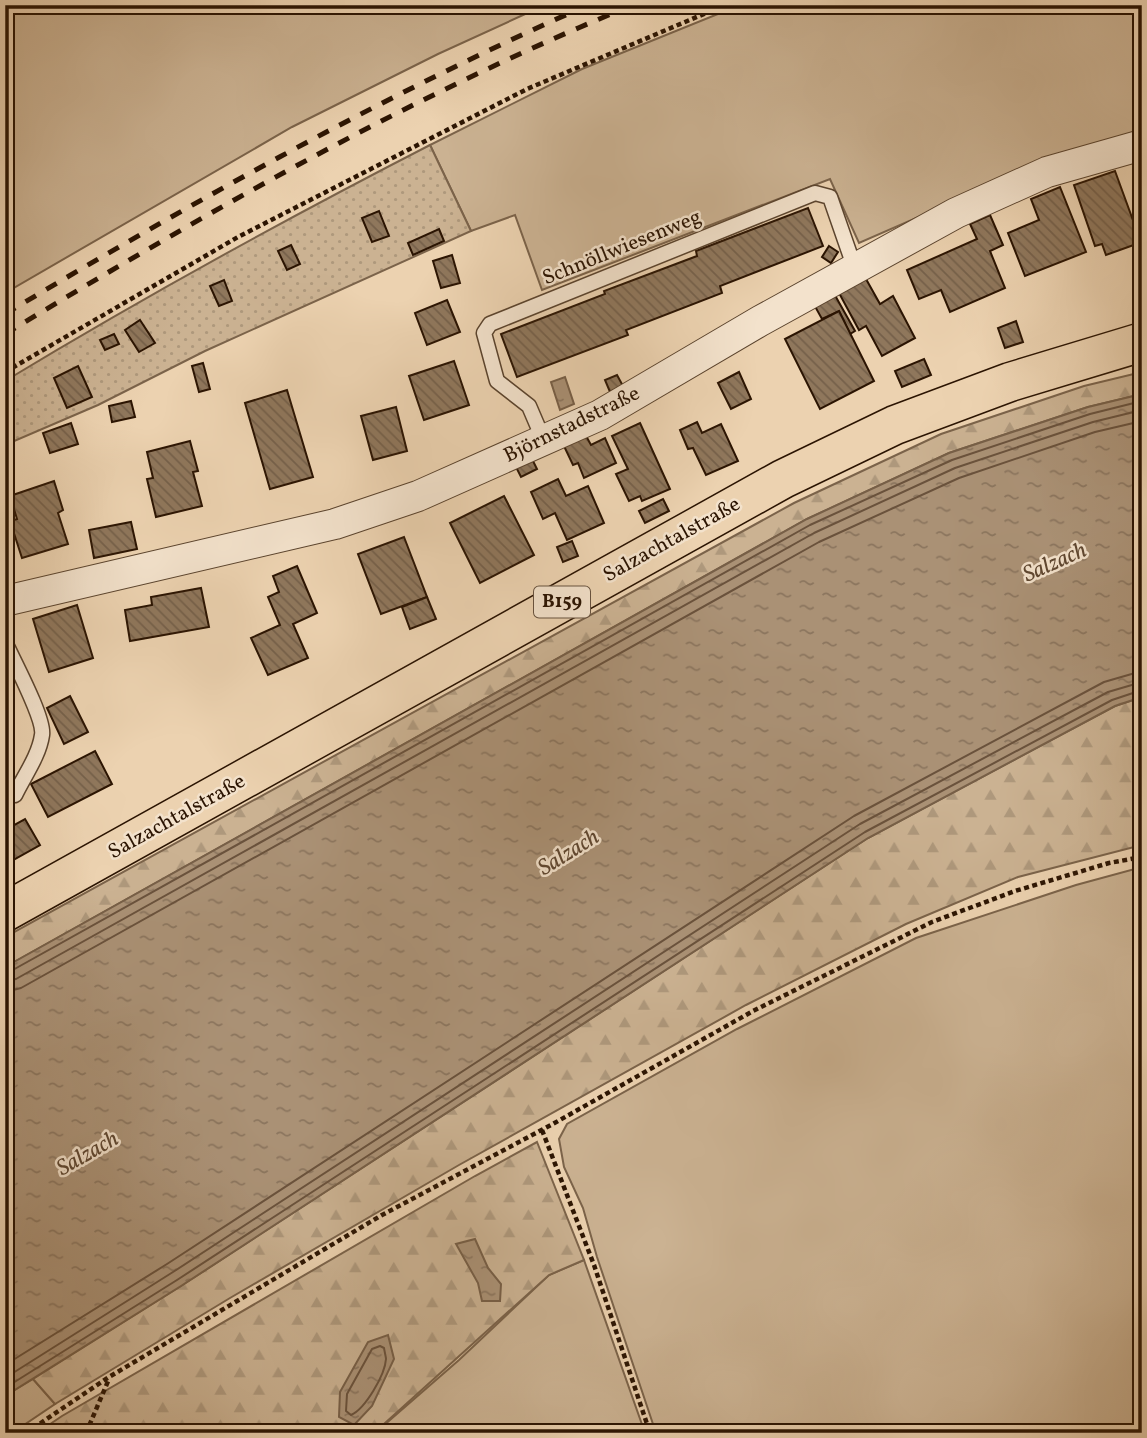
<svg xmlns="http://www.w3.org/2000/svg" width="1147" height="1438" font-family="Vollkorn,serif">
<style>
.green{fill:#cbb292;stroke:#7b634a;stroke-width:2}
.forest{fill:url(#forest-firs);stroke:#7b634a;stroke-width:2}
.garden{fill:url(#garden-dots);stroke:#7b634a;stroke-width:2}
.water{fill:url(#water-ripples);stroke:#775f47;stroke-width:2}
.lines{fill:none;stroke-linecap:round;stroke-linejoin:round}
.shore{stroke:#6a523c;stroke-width:2}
.building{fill:url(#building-back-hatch);stroke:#2b1402;stroke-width:2}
.service-casing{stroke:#5b442e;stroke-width:17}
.minor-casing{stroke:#5b442e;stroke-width:32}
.primary-casing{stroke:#2b1402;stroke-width:41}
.path{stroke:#2b1402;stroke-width:4.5;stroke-dasharray:5 3.5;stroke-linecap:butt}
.service{stroke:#f3e2cc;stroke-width:14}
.minor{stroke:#f3e2cc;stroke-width:30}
.primary{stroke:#ecd2b0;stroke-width:38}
.rail{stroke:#2b1402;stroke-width:5;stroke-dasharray:12 12;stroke-linecap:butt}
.labels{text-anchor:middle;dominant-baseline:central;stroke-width:5;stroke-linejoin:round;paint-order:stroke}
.shield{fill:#f3e2cc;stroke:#67523f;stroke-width:2}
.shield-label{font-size:19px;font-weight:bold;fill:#2b1402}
.street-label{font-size:21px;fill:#2b1402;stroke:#f3e2cc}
.water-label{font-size:23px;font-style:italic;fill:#5e4630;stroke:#f3e2cc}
</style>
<defs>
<pattern id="forest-firs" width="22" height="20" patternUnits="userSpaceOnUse" patternTransform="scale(1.75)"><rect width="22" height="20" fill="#cbb292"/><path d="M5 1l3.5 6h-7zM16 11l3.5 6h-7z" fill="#ae987c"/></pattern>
<pattern id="garden-dots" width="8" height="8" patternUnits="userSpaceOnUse" patternTransform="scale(1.75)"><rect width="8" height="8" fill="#cbb292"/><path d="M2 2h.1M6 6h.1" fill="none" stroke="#ae987c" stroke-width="1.8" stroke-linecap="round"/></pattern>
<pattern id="water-ripples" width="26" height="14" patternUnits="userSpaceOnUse" patternTransform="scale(1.75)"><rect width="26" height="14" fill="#aa9175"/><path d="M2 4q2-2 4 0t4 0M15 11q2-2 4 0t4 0" fill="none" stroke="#8b755e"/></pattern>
<pattern id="building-back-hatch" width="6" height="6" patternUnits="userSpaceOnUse" patternTransform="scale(1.75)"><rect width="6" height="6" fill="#8f775c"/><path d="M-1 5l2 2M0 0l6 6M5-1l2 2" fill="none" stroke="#75604a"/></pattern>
</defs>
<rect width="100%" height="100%" fill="#ecd2b0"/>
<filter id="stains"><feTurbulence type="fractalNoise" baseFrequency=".00286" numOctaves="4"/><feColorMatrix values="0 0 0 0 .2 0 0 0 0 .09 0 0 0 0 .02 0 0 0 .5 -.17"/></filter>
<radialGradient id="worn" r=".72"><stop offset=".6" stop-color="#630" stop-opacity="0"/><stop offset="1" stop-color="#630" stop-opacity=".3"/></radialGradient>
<g class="green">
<path d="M5,5H545L438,54L292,127L5,293Z"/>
<path d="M740,5H1142V135L1026,170L859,243L830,179L542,290L515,215L471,231L430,145L582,69Z"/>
<path d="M1142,867V1433H656L597,1257L583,1208L564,1167L559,1139L567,1124L737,1029L916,938L1076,885Z"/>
<path d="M584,1260L645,1433H375L459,1360L549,1275Z"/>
<path d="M33,1379L55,1404L12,1433H5V1396Z"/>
</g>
<g class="forest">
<path d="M1142,372V394L1088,407L949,453L807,519L5,967V937L794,503L941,434L1084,386Z"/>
<path d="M1142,697V845L1018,877L906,924L746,1005L459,1165L230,1298L55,1404L33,1379L181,1286L868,838L1115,706Z"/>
<path d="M537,1142L584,1260L549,1275L374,1433H37L62,1416L475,1176Z"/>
</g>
<path class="garden" d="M430,145L471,231L205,351L98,405L5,445V381C144,297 286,219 430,145Z"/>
<g class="water">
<path d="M565,377L574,404L560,410L551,382Z"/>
<path d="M1142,394V697L1115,706L868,838L181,1286L5,1396V967L807,519L949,453L1088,407Z"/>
<path d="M475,1239L488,1268L501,1284L500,1301H482L478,1283L456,1244Z"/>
<path d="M388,1335L394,1359L372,1406L354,1425L339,1417L340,1392L368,1342Z"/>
</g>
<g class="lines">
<g class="shore">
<path d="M5,972L11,971L810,525L952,460L1090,414L1142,401"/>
<path d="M5,981L16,979L814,533L955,468L1093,422L1142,410"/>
<path d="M5,992L21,988L819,542L959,478L1095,432L1142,421"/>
<path d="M380,1346L384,1348C384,1349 386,1357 386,1359C385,1375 365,1409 351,1415L346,1411L347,1394L372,1349Z"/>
<path d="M5,1365L167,1264L854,816L1104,682L1142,671"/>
<path d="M5,1378L173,1272L860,824L1108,692L1142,682"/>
<path d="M5,1388L177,1280L865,832L1112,700L1142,690"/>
</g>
</g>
<g class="building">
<path d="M1115,171L1134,223L1137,221L1142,234V242L1106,255L1102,244L1095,246L1074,185Z"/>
<path d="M1060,187L1086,252L1025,276L1008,233L1039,220L1031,199Z"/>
<path d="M808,208L823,246L720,286L722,293L626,330L628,335L517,377L501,334L605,294L604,291L697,256L696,251Z"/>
<path d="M379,211L389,236L372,242L362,218Z"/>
<path d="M990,215L1003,245L990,251L1005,288L950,312L941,290L919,299L907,270L977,239L970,224Z"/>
<path d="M439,229L444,241L413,255L408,243Z"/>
<path d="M291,245L300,264L287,270L278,251Z"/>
<path d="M829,246L838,252L831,263L822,257Z"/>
<path d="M452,255L460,283L441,288L433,261Z"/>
<path d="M866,279L880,304L893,296L915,338L882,356L866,326L859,330L839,293Z"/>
<path d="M224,280L232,301L219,306L210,286Z"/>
<path d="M832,290L855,331L850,334L839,311L822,319L812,301Z"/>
<path d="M447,300L460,332L427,345L415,313Z"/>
<path d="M839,311L874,381L820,409L785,339Z"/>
<path d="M140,320L155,343L139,352L125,330Z"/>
<path d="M1016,321L1023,342L1005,348L998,328Z"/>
<path d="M114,334L119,344L105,350L100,340Z"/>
<path d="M924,359L931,375L902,387L895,371Z"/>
<path d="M454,361L469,405L424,420L409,376Z"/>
<path d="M203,363L210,389L199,392L192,366Z"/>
<path d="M78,366L92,397L67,408L54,378Z"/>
<path d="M739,372L751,399L731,409L718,383Z"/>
<path d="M617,375L623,386L610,392L605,380Z"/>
<path d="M287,390L313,477L270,489L245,403Z"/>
<path d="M131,401L135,417L112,422L109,406Z"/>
<path d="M396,407L407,451L373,460L361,416Z"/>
<path d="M697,422L702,433L721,424L738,461L706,475L693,448L688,449L680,430Z"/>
<path d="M71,423L78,444L50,453L43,433Z"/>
<path d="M640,423L670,489L642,501L640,496L629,501L616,474L628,469L612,436Z"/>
<path d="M585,434L591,445L605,438L616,463L584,478L578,463L573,465L563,444Z"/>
<path d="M190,441L198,471L193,472L202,506L156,517L147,479L153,478L147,452Z"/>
<path d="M530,455L537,469L521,477L514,463Z"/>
<path d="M558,479L566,496L588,486L604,523L567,540L555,513L543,519L531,492Z"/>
<path d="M54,481L63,510L58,513L68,544L22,558L10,521L17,519L10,496Z"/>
<path d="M504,496L534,555L480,583L450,523Z"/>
<path d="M663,499L669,511L645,523L639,511Z"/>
<path d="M131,522L137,549L94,558L89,530Z"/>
<path d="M404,537L427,597L381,614L358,554Z"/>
<path d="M572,541L578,556L563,562L557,547Z"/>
<path d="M297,566L317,613L293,624L308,658L268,675L251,638L280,625L268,597L279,592L273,576Z"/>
<path d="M201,588L209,627L130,641L125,610L152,605L151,597Z"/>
<path d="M427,597L436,619L410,629L402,607Z"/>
<path d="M77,605L93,658L49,672L33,619Z"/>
<path d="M70,696L88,732L64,744L47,708Z"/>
<path d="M95,751L112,784L48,817L31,784Z"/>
<path d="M25,819L40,845L6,864L5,830Z"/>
</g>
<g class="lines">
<defs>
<g id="service">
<path d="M544,441L529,406L497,381L484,333L490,324L815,193L830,197L855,269"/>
<path d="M5,642C13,660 45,719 42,735C39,756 24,776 15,795"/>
</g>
<path id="minor" d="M5,601L335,524L418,496L600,415L760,321L956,213L1047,172L1142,145"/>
<path id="primary" d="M5,912L783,479L895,425L1010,382L1142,342"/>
</defs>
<use href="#service" class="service-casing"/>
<use href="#minor" class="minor-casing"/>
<use href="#primary" class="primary-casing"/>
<g class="path">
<path d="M5,372L238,237L527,89L725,5"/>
<path d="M542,1130L594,1265L650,1433"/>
<path d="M26,1433L109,1377L382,1215L551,1125L753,1011L932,922L1015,891L1109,863L1142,857"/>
<path d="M86,1433L109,1379"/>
</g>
<use href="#service" class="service"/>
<use href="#minor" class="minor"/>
<use href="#primary" class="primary"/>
<g class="rail">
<path d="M5,314C194,201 386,94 588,5"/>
<path d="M5,334C207,212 414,94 633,5"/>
</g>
</g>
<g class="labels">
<rect class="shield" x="534" y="586.5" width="56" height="31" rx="5"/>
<g class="shield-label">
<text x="562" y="602">B159</text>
</g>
<g class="street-label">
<text transform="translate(622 248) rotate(-22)">Schnöllwiesenweg</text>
<text transform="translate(572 425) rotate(-26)">Björnstadstraße</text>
<text transform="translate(672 540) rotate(-29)">Salzachtalstraße</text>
<text transform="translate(177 817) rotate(-29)">Salzachtalstraße</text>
</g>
<g class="water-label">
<text transform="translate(1055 563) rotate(-24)">Salzach</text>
<text transform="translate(569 853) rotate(-32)">Salzach</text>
<text transform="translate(88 1154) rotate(-30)">Salzach</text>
</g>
</g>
<rect width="1147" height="1438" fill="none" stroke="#ecd2b0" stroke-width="28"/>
<rect x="7" y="7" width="1133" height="1424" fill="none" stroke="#2b1402" stroke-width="3.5"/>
<rect x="14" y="14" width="1119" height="1410" fill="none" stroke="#2b1402" stroke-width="2"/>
<rect width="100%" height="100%" filter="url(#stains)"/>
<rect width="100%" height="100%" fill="url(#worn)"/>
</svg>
